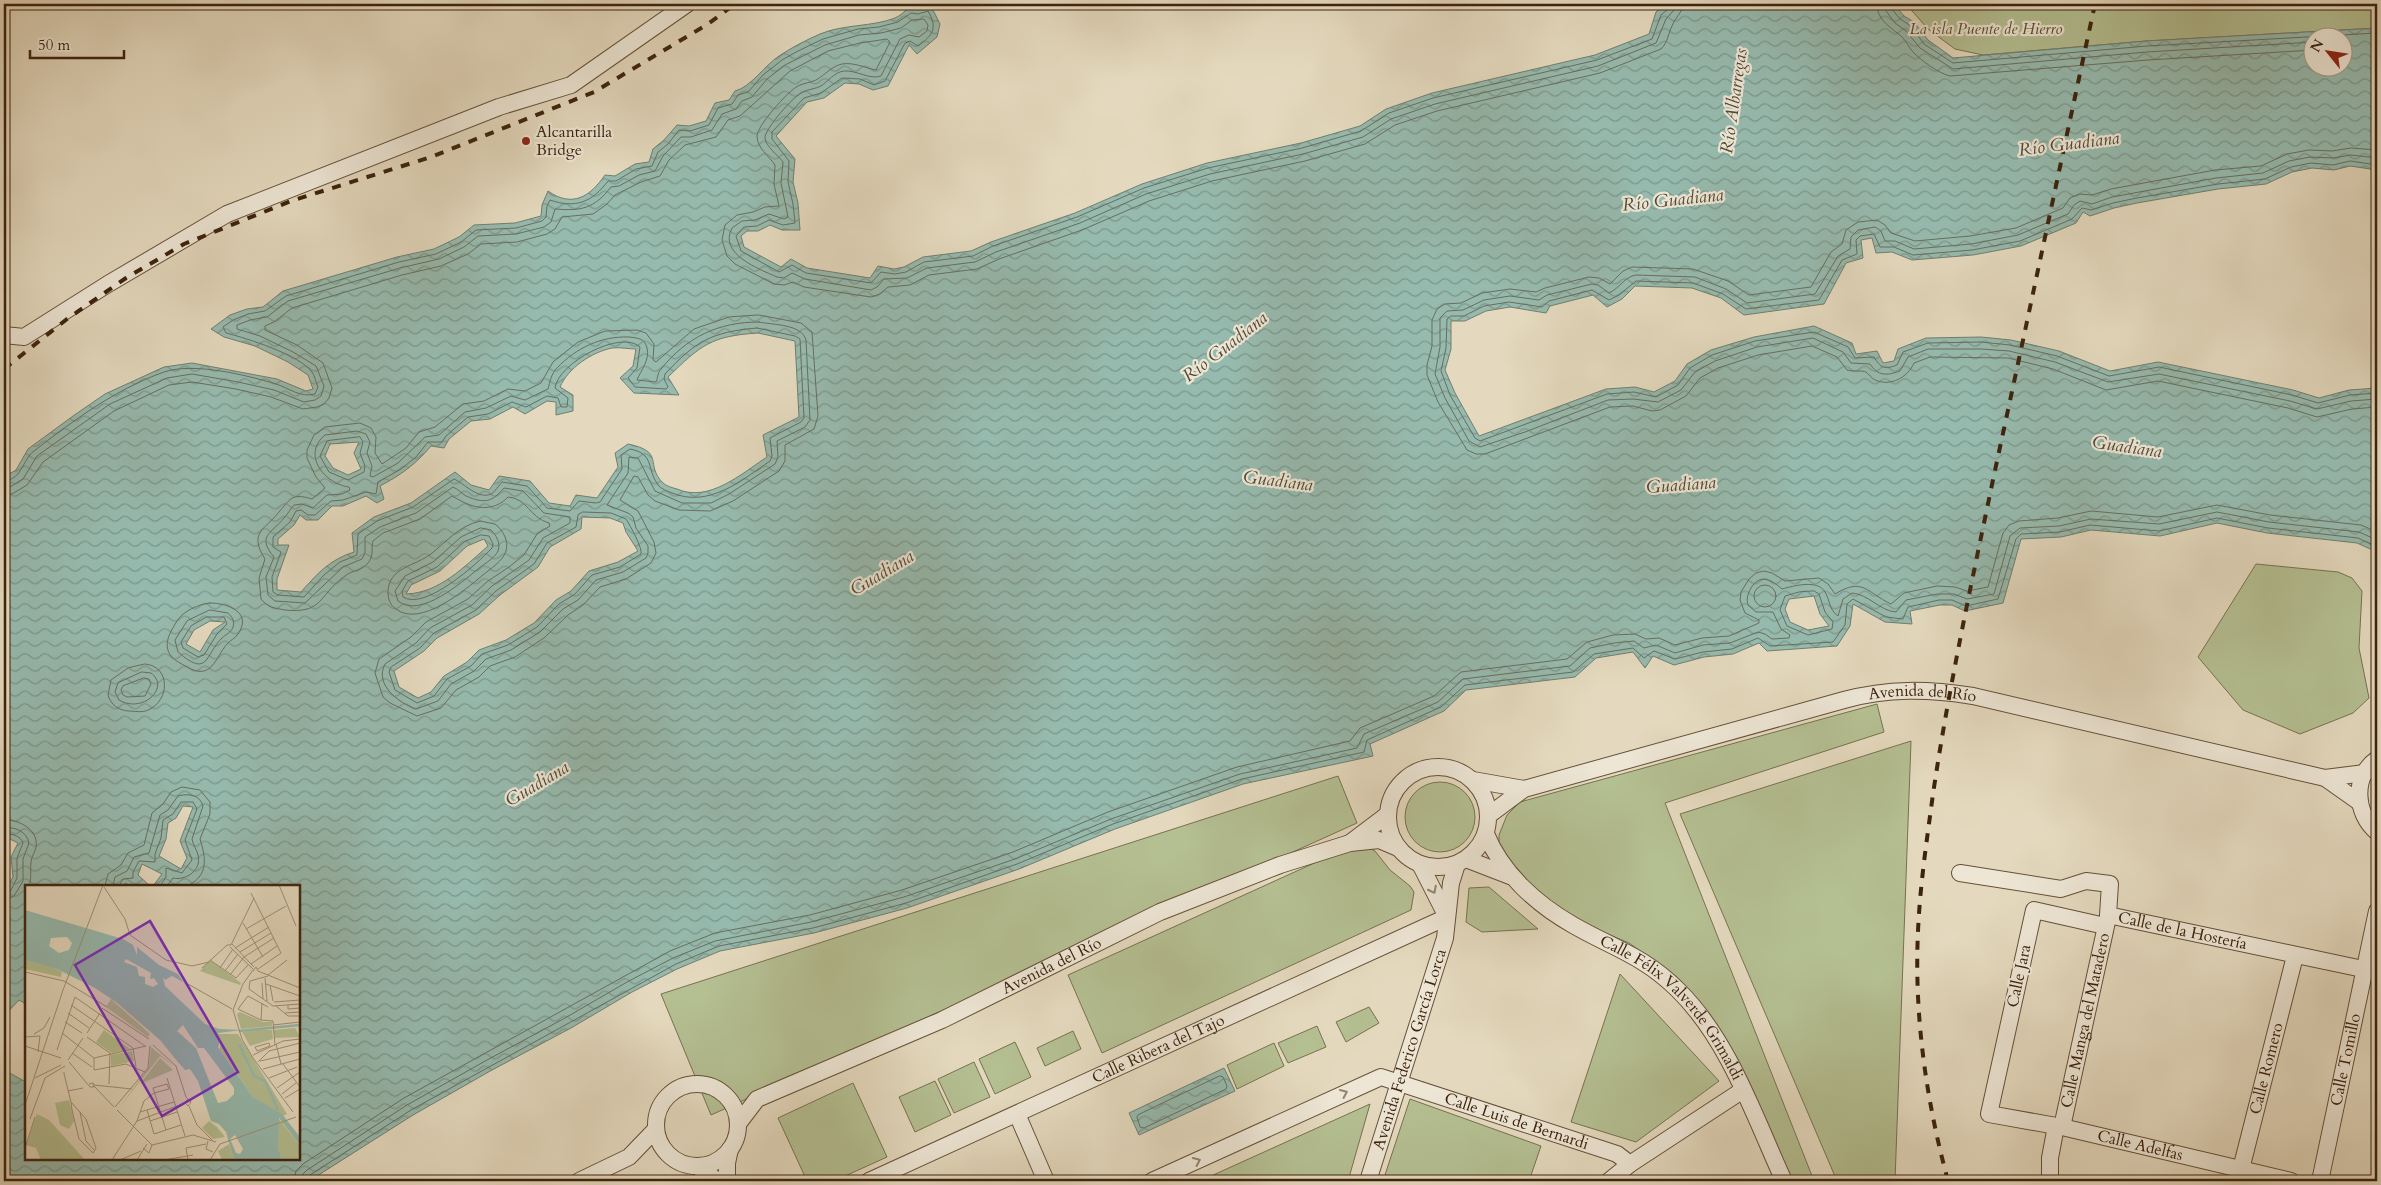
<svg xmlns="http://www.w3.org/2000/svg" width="2381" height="1185" font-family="Cardo,serif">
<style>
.green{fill:#b4bf92;stroke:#787150}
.water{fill:url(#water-waves);stroke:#727e6e;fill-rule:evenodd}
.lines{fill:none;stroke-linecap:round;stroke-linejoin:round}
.shore{stroke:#696e5e;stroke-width:1}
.minor-casing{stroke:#665039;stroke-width:18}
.minor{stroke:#ede6d5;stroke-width:16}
.rail{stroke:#3c230d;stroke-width:4;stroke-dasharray:9 9;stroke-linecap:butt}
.oneway{stroke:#948471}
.poi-dot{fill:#8f2418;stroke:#ede6d5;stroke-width:2}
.labels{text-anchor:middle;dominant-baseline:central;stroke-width:4.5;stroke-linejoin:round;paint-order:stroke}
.park-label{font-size:16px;font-style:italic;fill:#5a4a2e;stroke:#ede6d5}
.poi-label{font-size:16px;fill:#3c230d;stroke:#ede6d5;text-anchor:start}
.street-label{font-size:16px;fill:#3c230d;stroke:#ede6d5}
.water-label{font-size:18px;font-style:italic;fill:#524935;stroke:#ede6d5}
.inset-river{fill:none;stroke:#96baae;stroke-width:2.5}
.inset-road{fill:none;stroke:#a19077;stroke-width:1}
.view{fill:#7b2cbf;fill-opacity:0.15;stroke:#7b2cbf;stroke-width:2.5}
.inset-edge{fill:none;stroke:#3c230d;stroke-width:2.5}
</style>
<defs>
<pattern id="water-waves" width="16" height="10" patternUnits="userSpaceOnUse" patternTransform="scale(1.25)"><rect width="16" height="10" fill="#96baae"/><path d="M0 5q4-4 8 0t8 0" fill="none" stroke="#7c978c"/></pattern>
</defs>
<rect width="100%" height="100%" fill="#e4d9be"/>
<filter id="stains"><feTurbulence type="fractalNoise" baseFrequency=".004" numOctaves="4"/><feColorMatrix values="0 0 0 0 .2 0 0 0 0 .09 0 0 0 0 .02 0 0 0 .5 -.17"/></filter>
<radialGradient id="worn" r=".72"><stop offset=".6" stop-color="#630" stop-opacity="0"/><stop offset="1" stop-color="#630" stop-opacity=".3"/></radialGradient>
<g class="green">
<path d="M1906,4H2377V28L2146,41L1983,55L1955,49L1928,29Z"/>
<path d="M2256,564L2338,572L2352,578L2362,591L2359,648L2369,698L2353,713L2300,734L2243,710L2198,657Z"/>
<path d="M1877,704L1884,732L1665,803L1814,1181H1781L1710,1014L1670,972L1629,943L1568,917L1508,867L1499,851V835L1507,815L1520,802Z"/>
<path d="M1911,741L1895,1181H1837L1680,814Z"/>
<path d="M1338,776L1357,823L711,1115L661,994Z"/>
<circle cx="1440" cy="817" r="35"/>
<path d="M1360,847H1368L1375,851L1390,870L1410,886L1414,892L1411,910L1102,1053L1068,975L1343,850Z"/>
<path d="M1489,887L1538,929L1482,932L1466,922L1469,888Z"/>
<path d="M1620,974L1719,1081L1636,1142L1571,1122Z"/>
<path d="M1369,1007L1379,1023L1346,1042L1336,1022Z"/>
<path d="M1317,1026L1326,1047L1288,1063L1278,1043Z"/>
<path d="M1073,1031L1081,1049L1045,1066L1037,1048Z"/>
<path d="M1015,1042L1031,1077L995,1094L979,1059Z"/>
<path d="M1274,1043L1284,1066L1237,1089L1227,1065Z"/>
<path d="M974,1062L990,1097L954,1113L938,1079Z"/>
<path d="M935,1081L951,1115L915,1132L899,1097Z"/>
<path d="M853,1083L887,1157L834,1181H807L778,1118Z"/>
<path d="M1410,1099L1541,1146L1529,1181H1383Z"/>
<path d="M1370,1104L1348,1181H1200Z"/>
</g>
<g class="water">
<path d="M927,4H930L940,24L937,37L917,54L909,45L888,86L873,90L859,84L845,83L824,98L807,102L776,136L795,159L793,182L798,203L800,230H782L770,225L758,231H747L741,236L744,247L781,267L791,259L807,268L870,278L878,266L894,269L904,267L923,257L971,251L991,242L1075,213L1142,184L1207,163L1301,143L1360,126L1386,109L1432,93L1595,55L1649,34L1656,12L1666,4H1894L1904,16L1914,22L1928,40L1953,58L2146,41L2377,28V170L2350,166L2334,170L2312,168L2292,172L2266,184L2218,189L2137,203L2114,208L2090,216L2083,212L2076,223L2021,246L1973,255L1912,260L1892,252L1876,253L1872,238L1861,240L1863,258L1846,263L1824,304L1744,315L1721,298L1692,288L1635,286L1622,299L1607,307L1593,295L1550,306L1546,313L1510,307L1486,311L1465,321H1451V349L1445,370L1455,393L1479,436L1606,389L1635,387L1654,392L1675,381L1687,364L1711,350L1754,337L1814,326L1852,343L1856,354L1877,351L1883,363L1894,361L1898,349L1926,338L1981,337L2011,340L2059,351L2110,371L2158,362L2293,390L2319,398L2349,390L2377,388V552L2357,543L2267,533L2217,523L2160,536L2091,530L2061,537L2021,539L2003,603L1965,611L1952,605H1940L1910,611L1912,624L1885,622L1853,604L1850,626L1837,646L1767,651L1759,643L1733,654L1704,657L1674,665L1653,656L1645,668L1633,652L1596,658L1575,677L1466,690L1444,711L1370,744L1373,756L1243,784L1115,829L1019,869L907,908L814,933L720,951L677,969L632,992L571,1028L492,1070L413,1115L309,1181H4V1070L26,1082V1159H299V886H153L162,874L142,864L138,875L150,886H130L126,883L121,886H26V1004L19,1000L4,1016V892L13,877L11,857L18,843L8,838L4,843V477L16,470L28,449L73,416L105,394L164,367L192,363L277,379L306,391L313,389L308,375L288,362L255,346L224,337L211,329L230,315L247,309L263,307L283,291L397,257L434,249L459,237L474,225L515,223L541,216L542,205L548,191C572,208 590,197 605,175L615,176L635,164L649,162L653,149L664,140L677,125L689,126L706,121L715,103L729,100L735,91C751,87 764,66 779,56C791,48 806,40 820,34C844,24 872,27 895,18C900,16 905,11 910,7L917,9ZM2314,38H2344V68H2314ZM758,333L795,341L799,417L763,435L767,457C741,474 709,503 677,489C673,488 666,486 663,483C644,464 666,452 628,444L615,453L618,467L597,498L576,495L570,506L549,503L530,481L499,476L489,490L471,485L455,472L411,503L374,517L352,533L354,552C329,560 318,573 301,592L277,590V579L289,545H278V539L294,525L300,515L306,520H318L332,506H343L366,496L377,503L384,499L380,486C401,475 416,464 431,446L444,448L449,439L471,421L490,419L513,407L525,414L547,401L556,402V415L573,411V395L560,387C568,368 592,352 612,348C620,347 629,349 636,349L633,366L620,378L634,393L679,395L668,377C701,345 711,336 758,333ZM359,442L354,453L361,469L348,475L333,468L325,456L330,444ZM582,517L610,518L623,523L626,532L638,551L618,562L589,571L571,591L556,600L534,623L506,640L479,650L467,662L444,676L431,692L418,698L399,687L394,671L424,651L437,638L479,614L500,595L538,567L550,547L581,529ZM484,539L488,546C464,567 439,593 406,594L411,585L440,571L467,546ZM1814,596L1820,614L1829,626L1808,630L1790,622L1785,609L1789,599ZM210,621L225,622L213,630L200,652L186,644L194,630ZM183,806L193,807L180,841L187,858L181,869L159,856L166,839L168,823L176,818Z"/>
<path d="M1224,1068L1235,1091L1139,1135L1129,1113Z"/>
</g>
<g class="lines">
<g class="shore">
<path d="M1877,4C1877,21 1891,27 1902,37C1906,41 1909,48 1914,53C1922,61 1938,73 1950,76L2148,60L2314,50"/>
<path d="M1884,4L1886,11L1895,23L1906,31L1920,48L1953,69L2147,52L2314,42"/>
<path d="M1890,4L1891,8L1900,19L1911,26L1924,44L1953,63L2147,46L2377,33"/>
<path d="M2377,150L2351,148L2332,151L2309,150L2287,154L2261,166L2215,170L2111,189L2092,195L2079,194L2070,198L2063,208L2016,228L1970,236L1915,241L1891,233L1885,225L1877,220L1858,222L1846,230L1842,244L1831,252L1811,287L1749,295L1728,281L1693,269L1632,267L1623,271L1610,284L1599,278L1589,277L1545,288L1536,292L1510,289L1482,293L1461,303L1445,304L1437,309L1432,320V346L1427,365V375L1438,402L1467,450L1476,454H1485L1610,407L1633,406L1652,411L1660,410L1686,396L1700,378L1718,368L1758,355L1812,346L1837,357L1847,370C1853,372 1862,370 1866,372C1870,375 1871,378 1875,380C1891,387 1908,377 1914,363L1930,357L2008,358L2053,369L2106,390L2158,381L2288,408L2317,417L2352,409L2377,407"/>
<path d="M2377,158L2351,155L2333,158L2310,157L2289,161L2263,173L2216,178L2112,197L2092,204L2080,201L2074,205L2068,214L2018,235L1971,244L1914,249L1895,241H1885L1881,231L1875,227L1858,230L1851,237L1850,249L1838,256L1815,294L1747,303L1726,289L1695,277L1636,275C1624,277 1620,288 1609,293L1598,285L1592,284L1547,295L1539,300L1510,296L1484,300L1463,310L1447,311L1440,318V347L1435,374L1445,398L1469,441L1480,447L1525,432L1608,400L1633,399L1658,402L1681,390L1695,372L1715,361L1757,347L1813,338L1843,352L1851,363L1870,364C1878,376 1886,376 1900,371L1908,357L1928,349H1981L2009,351L2055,362L2108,382L2159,374L2290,401L2317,409L2351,401L2377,399"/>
<path d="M2377,165L2350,161L2333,165L2311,163L2291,167L2265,179L2218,184L2137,198L2113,203L2091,210L2082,208L2072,219L2020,241L1972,250L1913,255L1894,247H1880L1874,234L1860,236L1856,240L1857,254L1842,260L1819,300L1746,309L1723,294L1693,283L1636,281L1619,295L1609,300L1592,290L1549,301L1542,307L1509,302L1484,306L1464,316H1451L1447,319L1446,348L1441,371L1450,395L1475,438L1480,441L1607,394L1634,392L1656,397L1678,385L1690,368L1712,355L1755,341L1814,332L1848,347L1855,358L1874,357C1881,368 1884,370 1897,365L1903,352L1928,343L1981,342L2010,345L2057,356L2109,376L2159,367L2292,395L2318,403L2350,395L2377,393"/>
<path d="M759,315L801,323L812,332L818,416L814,429L785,445V461L779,471L733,501L710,511L679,510L655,501L648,495L638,477L634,476L620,500L638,511L654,542L656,553L651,563L626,579L600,587L583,605L568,615L544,638L515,657L490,666L479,677L456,690L441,708L417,716L390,703L383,697L375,673L379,659L411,637L426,622L468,599L488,581L509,567L524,555L537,534L550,526L549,523C530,518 527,498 508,497C496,510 479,510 463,502C459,500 456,498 452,496L420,519L383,533L373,541C371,548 374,556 368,563C362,571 352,570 345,576C318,595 324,614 285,610C275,608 268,608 261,599L259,578L265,559C248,532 265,530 279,512C291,498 292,493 312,499L325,488L316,477L307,458V450L314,435L325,427L360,423L371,428L376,437L375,453L382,464L406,448L419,432L435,427L463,404L484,401L508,389L525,391L541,383L553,362L578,342L605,331L637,330L646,333L654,344L653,360L656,362L694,329L729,317Z"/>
<path d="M759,322C773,325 802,324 806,340L810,420L805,427L777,441L778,457L775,464L729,494L711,503H682L655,491L638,458L629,457L628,473L607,505L628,513L633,517L636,528L648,546V553L646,558L623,572L596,580L578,600L563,609L540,632L511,650L486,659L474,671L451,684L438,701L416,709C399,703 374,685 385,664L416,643L430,628L472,605L492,586L529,560L543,538L570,523V517L544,513L523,491L504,488C492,502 485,504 466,496C461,493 458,489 453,487L416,513L380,527L365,537V553L362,559L343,567L305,603L275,601L268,595L266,577L274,557C256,536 272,533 284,518C288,514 290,509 294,505L302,504L313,508L327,495L342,494L350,490L349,487C325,484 301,455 325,435L357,431L366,434L370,442L367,453L372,466L370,476L373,477L398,463L425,437L439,435L465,412L486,408L511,396L525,400L548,389C550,382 551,374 557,368C576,348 601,336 629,337C637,338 645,338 647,348C650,360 641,370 637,380L656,382C658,379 657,373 661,369C687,337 718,322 759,322Z"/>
<path d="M757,328L795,336L800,339L804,418L801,422L770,438L772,456L770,461C741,481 709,508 672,493C667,491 661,489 658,485C646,468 655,454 630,449L621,455L622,469L600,502L596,503L579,501L570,511L547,508L527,486L502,482C499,485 495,492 491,494C478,500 464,483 454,479L413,507L377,521L358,534L357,555L340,562L324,575L304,597L278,595L273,592L272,577L281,552L273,547V537L290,522L296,511L301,510L308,515H315L331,501L343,500L366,492L376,494L378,482L401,469L416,457L428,442H442L446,436L468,417L488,414L512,402L526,407L547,396L558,398L561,407H567L568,398L555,388C558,363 621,329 640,347L637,368L628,378L635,387L666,389L668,387L664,379L665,374C696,341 711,332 757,328Z"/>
<path d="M360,437L363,442L360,453L365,466L364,472L348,480L329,472L320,456L327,441Z"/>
<path d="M4,481C23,479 22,460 34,451C74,420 116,389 164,372C194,362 246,375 276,384C289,388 300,398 315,394L318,387C316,383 315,376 312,372C300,355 246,338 226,333L223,327L233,320L248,314L265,311L286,296L399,262L436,254L461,242L476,230L516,228L542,221L546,217L547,206L550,200C576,209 592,202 608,181H616L636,169L652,166L658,152L668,144L679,130L690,131L709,125L718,108L732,104L738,95L748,92L763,75L782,60L798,51L823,39L858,29L879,27L898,22L911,13L918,14L928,11C938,28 933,35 918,46L910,41L905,43L885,81L874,85L860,79L842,78L821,93L804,98L772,132V139L789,161L788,182L793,204L795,223L783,225L769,220L757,226L744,227L736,236L741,251L779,272L792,265L806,273L871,283L881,272L895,274L906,272L924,262L973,256L993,246L1077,217L1144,188L1208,168L1302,148L1361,131L1389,113L1433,98L1597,60L1652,39L1661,15L1668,9L1669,4"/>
<path d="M4,488L10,487L23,479L37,456L110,404L167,378L192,374L238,382L274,390L304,402L315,400L321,396L324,386L316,366L293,352L260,336L237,329V325L250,320L267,317L288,301L400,268L439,259L464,247L478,236L516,234L544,227L551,222L555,209C581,211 594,209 611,187L619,186L639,175L655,171L663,156L681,137H691L712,130L722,114L736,109L742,101L752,97L767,79L785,65L825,45L859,35L881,33L901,28L912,20L924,19L928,25L927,31L919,37L909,35L900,39L881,76C869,80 857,70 844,71C835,72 828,81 821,86C815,89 809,89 803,92C794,95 764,130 765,138C766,147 778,155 783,162L781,183L788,217L784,219L769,214L755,220L742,221L732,228C718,254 759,269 777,277L784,278L792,273L805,279L871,290L877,287L884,279L907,278L927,268L975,262L996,252L1080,223L1146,194L1210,174L1303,154L1363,137L1391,119L1435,104L1598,66L1656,43L1666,19L1674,10L1675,4"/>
<path d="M4,495L12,494L27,485L43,462L114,411L169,385L192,382L236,389L271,397L303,409L317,407L324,404L329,398L332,388L323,363L297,345L265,330V326L274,322L292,308L402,275L441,266L468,254L481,244L517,242L547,234L555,229L562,217L593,214L607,204L615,195L641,182L660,176L669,160L685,145L716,137L728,120L740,116L790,71L828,51L860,43L887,39L890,42L876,70C865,68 854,62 842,64C832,66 825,75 816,80C810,83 803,83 798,86C788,91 757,126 757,136C757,148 769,156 775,165L774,184L779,206L765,207L753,212L737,215L725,225L722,240L727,256L735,264L774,284L784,285L793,282L804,287L871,297L880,294L888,287L910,285L929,275L977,269L999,259L1082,230L1149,201L1212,181L1305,161L1365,144L1395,125L1437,111L1600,73L1661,49C1668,42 1668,34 1672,26C1675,17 1682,14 1683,4"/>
<path d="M583,512L611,513L626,519C630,525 643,549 641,554L620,567L592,575L575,594L559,604L537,627L508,645L482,654L471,666L447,679L434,696L417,703L395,690L389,672L391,667L420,648L434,633L476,610L496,591L534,564L547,543L576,527L578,515Z"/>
<path d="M480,521L495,524C503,530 509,541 506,551C503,561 490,569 483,575C465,590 420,628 396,609C390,605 388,599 388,592C388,568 415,566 431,554C447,541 459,526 480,521Z"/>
<path d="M481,528L491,530C496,535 501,543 498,551C495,558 484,564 478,569C462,582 420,619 398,601L395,591L405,576L433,562L461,537Z"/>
<path d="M481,535L489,536L493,544L492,548C477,564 425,611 403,597L402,591L408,581L437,567L464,542Z"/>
<circle cx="1765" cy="596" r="11"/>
<path d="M1814,591L1819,594L1825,612L1833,622L1832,629L1808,635L1787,626L1780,610L1785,596L1799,592Z"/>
<path d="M210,603C227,603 253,612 238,634C235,639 230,640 227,644C215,658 212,681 187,667C182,664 175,661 171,656C162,644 171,631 177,621C183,611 199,604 210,603Z"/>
<path d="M210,610L228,613C232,617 235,621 233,627C231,633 226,634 222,638C205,654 209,679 178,652L175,640L187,621Z"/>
<path d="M207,617H224L227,624L217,634L204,655L198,657L183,648L181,642L191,626Z"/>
<path d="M145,664C171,666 170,701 148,710C142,713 135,711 128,711C118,710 111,705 108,695L111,680L128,668Z"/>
<path d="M142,672L151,673C171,688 142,714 119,700L115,692L118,683Z"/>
<path d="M144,678L149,679L151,684L145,696L127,697L123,695L121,690L123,686Z"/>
<path d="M4,820C19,819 39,830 36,847C35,853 31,857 31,862C30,871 32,878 29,886"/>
<path d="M4,828C15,826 27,832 29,843L23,859V881L14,896L4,900"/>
<path d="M4,835C10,832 21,836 23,843L17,858V878L10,892L4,894"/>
<path d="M105,886L108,874L121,865L128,853L144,845L152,813L163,804L171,792L182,787L200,790L210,802V814L200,839C206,858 209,876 187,886"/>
<path d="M113,886L115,877L127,871L134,857L149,853L160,815L168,810L178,796C189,793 200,795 203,806L192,839C193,845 197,850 198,855C202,870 186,881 173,878L167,886"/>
<path d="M119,886L123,879L133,878V872L139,861L155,862V854L161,838L163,820L173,814L181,802H193L197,809L185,840L192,860L182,873L166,868V877L160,886"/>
<path d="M1220,1076L1223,1077L1227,1086L1226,1089L1144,1128L1140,1127L1137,1117L1138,1115Z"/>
<path d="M294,1181L296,1171L303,1164L404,1098L670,951L715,933L810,915L902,890L1013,852L1108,812L1237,767L1350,741L1360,728L1434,696L1461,672L1567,659L1587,642L1613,635L1635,634L1646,639L1659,638L1675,645L1702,638L1729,636L1759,623V620L1745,613L1740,600L1741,592L1749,579L1756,573L1764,571L1772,573L1785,581L1819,578L1828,584L1835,594C1863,577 1866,592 1891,604L1904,593L1937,586L1955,587L1967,591L1988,587L2003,533L2009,525L2019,521L2058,518L2091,511L2158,517L2217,505L2270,515L2361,525L2377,532"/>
<path d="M301,1181L303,1174L307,1170L407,1105L487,1060L565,1018L627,982L673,958L715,941L811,922L904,897L1015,859L1111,819L1240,774L1357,748L1364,734L1438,702L1463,679L1570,666L1590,648L1614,643L1634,641L1644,648L1656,645L1675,653L1703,645L1730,643L1758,632L1765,634L1772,639L1789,638L1790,635L1781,629L1773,612H1756L1748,605C1746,598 1748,594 1751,588C1760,573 1772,580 1782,589C1793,586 1818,579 1825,592C1830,600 1829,610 1838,616L1843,599L1852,593C1868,594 1880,611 1896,612L1906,600L1937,594H1954L1967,599L1994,594L2010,536L2020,528L2059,526L2091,519L2159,524L2217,512L2269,522L2359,532L2377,540"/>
<path d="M308,1181L310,1175L411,1110L676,964L719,946L813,928L906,903L1017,864L1113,824L1242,779L1364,752L1367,740L1441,707L1465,685L1573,672L1594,654L1633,648L1644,658L1654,651L1675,659L1703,652L1732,649L1758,638L1770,646L1833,642L1845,625L1847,604L1853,599L1886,617L1903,619L1908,607L1939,600H1952L1966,606L1998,599L2016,539L2021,534L2060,532L2090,525L2159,531L2217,518L2268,528L2358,538L2377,547"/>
</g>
<defs>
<g id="minor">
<path d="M4,335L24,337L108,284L227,214L499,107L571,85L687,4"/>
<path d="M2377,759C2352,776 2355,814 2377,832"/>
<circle cx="1438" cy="817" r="50"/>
<path d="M2325,778L2359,802"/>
<path d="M1473,780L1524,789"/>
<path id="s1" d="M1489,815L1524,789L1844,700C1888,688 1928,689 1973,696L2325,778L2365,773"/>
<path id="s2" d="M1486,834C1502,873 1536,904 1573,925C1613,948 1644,956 1678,990C1729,1040 1755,1118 1784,1181"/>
<path d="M1350,843L1387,815"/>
<path d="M1466,859L1510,876"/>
<path d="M1420,864L1447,917"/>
<path id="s3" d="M1960,873L2061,889L2086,881L2110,884L2108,915L2377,972"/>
<path id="s4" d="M2105,926L2034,910L1989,1114L2062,1127L2291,1181"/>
<circle cx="697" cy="1125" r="41"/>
<path d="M1017,1114L1046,1181"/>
<path id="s5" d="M738,1124L757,1099L942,1020L1160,912L1280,865L1350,843L1379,840L1398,848"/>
<path id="s6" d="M2062,1127L2108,917"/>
<path d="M697,1166L718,1181"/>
<path d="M579,1181L629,1157L656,1129"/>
<path d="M727,1181V1163L730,1149"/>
<path id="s7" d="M869,1181L1447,917"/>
<path id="s8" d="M1152,1181L1381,1077L1617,1154L1630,1164"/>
<path id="s9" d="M1368,1181L1445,938L1451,883L1457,864"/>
<path d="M1609,1181L1630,1164L1743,1090"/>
<path d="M2050,1181V1158L2056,1126"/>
<path id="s10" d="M2238,1181L2295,956"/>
<path id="s11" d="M2320,1181L2377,911"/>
</g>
</defs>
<use href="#minor" class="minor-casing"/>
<use href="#minor" class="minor"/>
<g class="rail">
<path d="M4,369L67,319L126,278L184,244L291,201L431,157L594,92L708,24L735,4"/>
<path d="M1948,1181C1926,1100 1914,1015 1918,931C1920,885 1927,839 1933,794C1949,686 1972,581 1994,475C2028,318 2061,161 2095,4"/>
</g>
</g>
<defs><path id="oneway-chevron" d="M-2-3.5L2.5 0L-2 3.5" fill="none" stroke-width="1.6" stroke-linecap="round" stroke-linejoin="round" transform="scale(1.25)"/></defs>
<g class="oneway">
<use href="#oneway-chevron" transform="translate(1433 890) rotate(63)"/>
<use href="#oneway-chevron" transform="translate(1344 1093) rotate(-25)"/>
<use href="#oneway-chevron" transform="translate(1197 1161) rotate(-25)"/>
</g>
<circle class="poi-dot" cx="526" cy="141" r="5"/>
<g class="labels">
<g class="park-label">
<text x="1986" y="29">La isla Puente de Hierro</text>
</g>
<g class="poi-label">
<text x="536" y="132">Alcantarilla<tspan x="536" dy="18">Bridge</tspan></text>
</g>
<g class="street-label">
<text stroke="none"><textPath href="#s1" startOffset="455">Avenida del Río</textPath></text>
<text stroke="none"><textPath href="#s3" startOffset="260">Calle de la Hostería</textPath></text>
<text stroke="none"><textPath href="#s5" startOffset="355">Avenida del Río</textPath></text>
<text transform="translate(2019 976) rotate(-78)">Calle Jara</text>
<text stroke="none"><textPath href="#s2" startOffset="260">Calle Félix Valverde Grimaldi</textPath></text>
<text stroke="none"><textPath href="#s6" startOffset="109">Calle Manga del Matadero</textPath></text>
<text stroke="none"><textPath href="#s7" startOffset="318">Calle Ribera del Tajo</textPath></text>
<text stroke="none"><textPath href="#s9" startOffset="138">Avenida Federico García Lorca</textPath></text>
<text stroke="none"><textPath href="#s11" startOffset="124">Calle Tomillo</textPath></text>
<text stroke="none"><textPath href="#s10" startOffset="116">Calle Romero</textPath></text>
<text stroke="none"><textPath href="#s8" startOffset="394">Calle Luis de Bernardi</textPath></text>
<text stroke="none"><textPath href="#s4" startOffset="436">Calle Adelfas</textPath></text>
</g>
<g class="water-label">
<text transform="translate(1734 101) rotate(-82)">Río Albarregas</text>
<text transform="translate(2069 144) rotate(-7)">Río Guadiana</text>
<text transform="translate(1673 200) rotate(-6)">Río Guadiana</text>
<text transform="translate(1225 347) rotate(-38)">Río Guadiana</text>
<text transform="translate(2127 447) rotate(8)">Guadiana</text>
<text transform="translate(1278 481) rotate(7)">Guadiana</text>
<text transform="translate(1681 485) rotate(-4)">Guadiana</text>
<text transform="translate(882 573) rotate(-31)">Guadiana</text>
<text transform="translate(537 784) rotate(-31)">Guadiana</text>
</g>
</g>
<g transform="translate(25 885)">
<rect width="275" height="275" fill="#e4d9be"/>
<path d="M0,75L29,83L37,87L36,92L0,84ZM185,75L216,98L215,100L175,86ZM86,114L125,149L123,152L81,122ZM215,127L238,137H247V141L216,144L212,129ZM270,143L275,152L250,153L248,145ZM227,144L247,145L248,154L225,161L217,147ZM79,145L105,164L87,168L71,157ZM193,149H213L262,229L258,231L228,212L195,164L196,153ZM126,162L149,181L135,171L94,223L124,182ZM107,166L109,176L86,181V170ZM135,173L148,185L115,199ZM44,215L49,236L44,244L35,240L30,218ZM12,229L24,235L60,275H16L11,263L1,260ZM253,233L275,260V275H257L253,262ZM184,236L192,242L200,252L188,254L177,243ZM204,259L209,275H197L193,266Z" fill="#b4bf92"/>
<path d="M0,25L98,54L108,60L112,70V62L134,80L153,89L158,97L147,91L140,95L138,92L140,101L180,139L194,144L218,145L193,148L196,153L193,162L228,212L257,229L275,252V260L254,233L253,262L257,275H209L201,247L194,239L186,236L173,196L165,184L160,185L152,176L135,155L91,117L70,103L32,84L0,75ZM42,52L47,58L44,65L34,68L24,61L26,53ZM101,74L126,88L125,94L129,93L133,99L128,102L120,99V92L114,91L112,82L99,77ZM158,140L173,163H179L209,203V209L202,216L193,218L171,163L152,146ZM210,250L218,264L215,269L211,268L205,254Z" fill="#96baae" fill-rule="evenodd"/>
<path class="inset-river" d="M214,146L275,140M214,159L229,191L240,196L253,225"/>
<path class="inset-road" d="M254,0L271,41M79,2L100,34L105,50L141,75L167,81L184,77M226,8L256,68L233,84M218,38L238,72M221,44L261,21M207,59L229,82M205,62L228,84M210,63L244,42M215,67L246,48M185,75L211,93L223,80M226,79L252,61M177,83L202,60H206L229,13M195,83L208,64M228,85L218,99L208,125L217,154L228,173L268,227M200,86L213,69M228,86L231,82L233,86L275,103M0,87L39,96L82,122M205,90L219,72L249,53M243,90L262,75M240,93L242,116M237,98L238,114M163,99L207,124M241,99L275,111M245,100L248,116M224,104L248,121L275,119M224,104L225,96L243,91M249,117L275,115M46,120L108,163L111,182M263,120V124L275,123M251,121L263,131H275M77,123L124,154M213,124L236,135L248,136L250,160M213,124L223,111L243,122M43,128L64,143M260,128L275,127M236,135L237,118M40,137L57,148M248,140L275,137M37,148L69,173M62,148L75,128M9,149L19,143L25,132M0,152L15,151L13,167M62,152L85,168L84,199M244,158L245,161L232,166L230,162ZM251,159L256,179M128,160L151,181L161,212L166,217L163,221L160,218L163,214M0,161L36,173M32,165L50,112L120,161M47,168L67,182M228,170L258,156L275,154M69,173V185L101,179L120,187M69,173L121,161M43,175L58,153M235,176L275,167M44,177L65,202H69L68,198L64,199M233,177L244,166L275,158M258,179L275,202M238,184L275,174M39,187V189L46,217L47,225L54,254L68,268L71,263L61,234L46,217M10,193L36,180M142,193L160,251M244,193L272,182M69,200L107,204M69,201L89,222M252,203L275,187M43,206L58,203M129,208L144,204M257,209L271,198M260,213L275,204M0,220L38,105L78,0M164,221L172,240L187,255M90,222L123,183L125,161M92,225L127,260L168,250L191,257M122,225L129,249M55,227L61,256L70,266M115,227L149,217M5,234L20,193L40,181M112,236L119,216L129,208M125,236L152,227M141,245L128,203L142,199L144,204M129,249L156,240M183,256L181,264L188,267M0,263L10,232M118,263L124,268L127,260M87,275L112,236L160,218M95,275L116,266M112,275L122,259M139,275L168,270M163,275L161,263L181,259M185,275L195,259L271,232"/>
<path class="view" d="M125,36L213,187L137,231L50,80Z"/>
<rect width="275" height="275" class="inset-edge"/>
</g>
<rect width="2381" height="1185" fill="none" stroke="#e4d9be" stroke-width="20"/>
<rect x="5" y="5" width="2371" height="1175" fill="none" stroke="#3c230d" stroke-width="2.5"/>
<rect x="10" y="10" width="2361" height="1165" fill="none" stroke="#3c230d"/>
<g transform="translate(2328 52) rotate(300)"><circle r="24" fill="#ede6d5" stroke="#a69885"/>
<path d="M0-4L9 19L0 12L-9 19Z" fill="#8f2418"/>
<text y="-8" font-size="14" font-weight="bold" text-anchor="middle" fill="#3c230d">N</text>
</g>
<path d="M30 50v8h94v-8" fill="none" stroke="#3c230d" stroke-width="2.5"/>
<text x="38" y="50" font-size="15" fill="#3c230d" stroke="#ede6d5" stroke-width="4" paint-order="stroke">50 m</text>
<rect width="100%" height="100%" filter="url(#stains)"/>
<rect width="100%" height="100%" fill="url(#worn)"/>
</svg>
